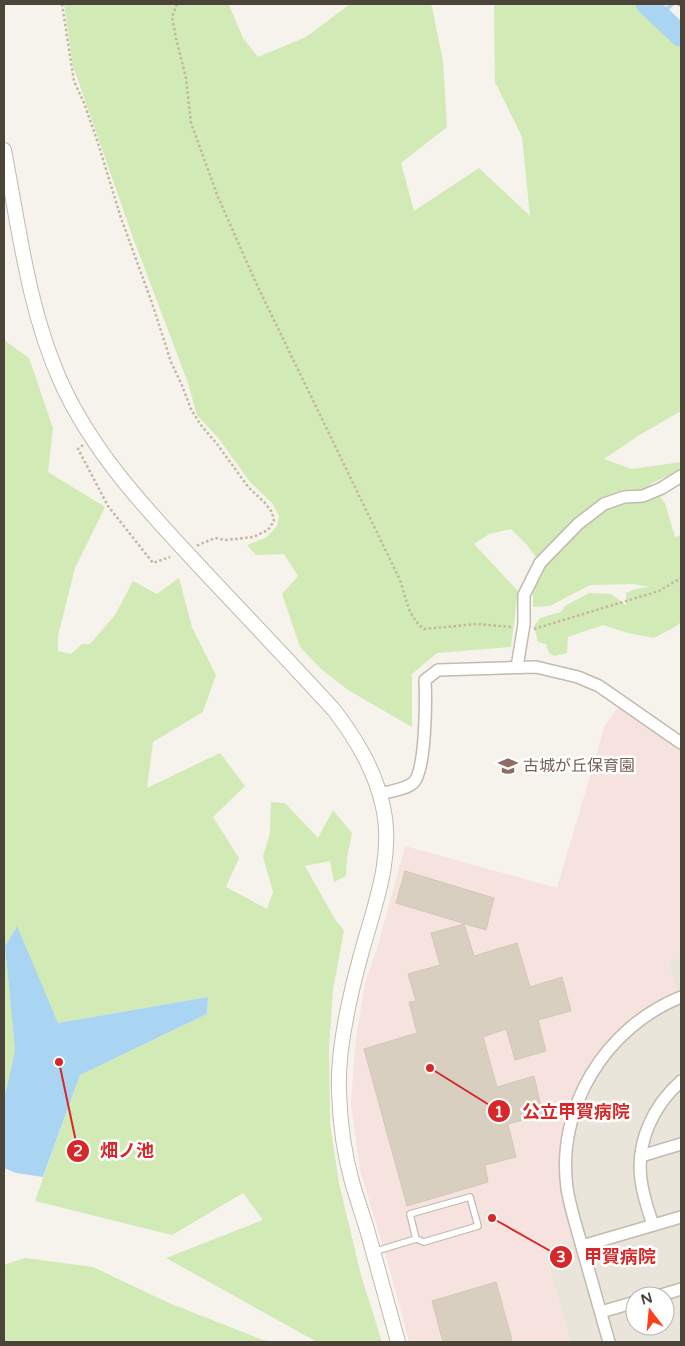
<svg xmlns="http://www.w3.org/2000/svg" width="685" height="1346" font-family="'Varela Round','Noto Sans JP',sans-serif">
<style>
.residential{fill:#eae5da;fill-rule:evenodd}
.medical{fill:#f6e3e0}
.green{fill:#d2eab5}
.water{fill:#a9d4f2}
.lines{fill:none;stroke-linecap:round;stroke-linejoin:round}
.stream{stroke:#a9d4f2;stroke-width:4}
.river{stroke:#a9d4f2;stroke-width:22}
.building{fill:#d8cfc1;stroke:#d3c7b4}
.service-casing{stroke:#c2bbae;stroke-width:8}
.minor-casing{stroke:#c2bbae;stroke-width:14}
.tertiary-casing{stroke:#c2bbae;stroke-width:16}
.path{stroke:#c4b79f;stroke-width:2.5;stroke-dasharray:2.5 2.5;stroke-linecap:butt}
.service{stroke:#fff;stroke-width:5.5}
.minor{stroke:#fff;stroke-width:11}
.tertiary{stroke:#fff;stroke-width:14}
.labels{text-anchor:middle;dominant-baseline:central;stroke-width:5;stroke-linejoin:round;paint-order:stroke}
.education-label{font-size:16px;fill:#785e54;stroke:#fff;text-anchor:start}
.leader{fill:none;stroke:#d62828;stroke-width:2}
.callout-dot{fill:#d62828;stroke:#fff;stroke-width:2}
.mark-label{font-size:15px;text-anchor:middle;font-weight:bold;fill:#fff}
.callout-label{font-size:18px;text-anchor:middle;font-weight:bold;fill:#d62828;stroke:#fff;stroke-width:5;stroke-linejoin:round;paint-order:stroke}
</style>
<rect width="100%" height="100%" fill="#f6f3ec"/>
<path class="residential" d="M681,957V1342H570L544,1249L574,1240L562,1197L561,1175V1152L563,1133L567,1115L574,1093L586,1070L599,1051L613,1034L648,1004L678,992L667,961ZM635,1296H665V1326H635Z"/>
<path class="medical" d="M620,705L681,749V957L667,961L678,992L648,1005L613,1034L599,1051L586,1070L574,1093L567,1115L563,1133L561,1152V1175L562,1197L574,1240L544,1250L570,1342H409L388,1263L360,1170L351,1104L355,1046L365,983L378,945L405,846L557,888L605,725Z"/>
<g class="green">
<path d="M64,4H230L229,5L243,38L258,57L306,37L350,4H430L432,7L443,61L447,127L401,163L414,211L479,168L530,216L522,137L495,82L494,4H657L681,31V411L638,436L604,459L632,469L681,462V470L650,484L665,503L675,537L681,535V622L675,627L654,638L628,633L603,625L568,637L567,653L554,656L549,653L546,644L538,642L534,626L540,618L561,612L565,606L589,593L611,594L626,605V593L635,589L649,587L634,584L590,585L550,606L533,607V589L541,564L527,545L511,529L489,534L474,544L518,591L511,647L437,653L412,674V727L348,690L321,669L300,647L282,594L298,576L284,554L256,555L247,545L267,537L277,526L279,516L272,503L250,482L219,439L197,415L188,383L132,235L73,66Z"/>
<path d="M4,340L29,358L53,428L48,472L105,507L75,568L58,636V651L71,654L82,644H90L115,615L133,581L157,594L179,578L192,627L216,675L203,712L153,742L147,788L220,753L245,786L213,817L239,858L226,887L267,909L273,892L263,856L270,833L271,802L285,803L318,838L333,810L352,833L347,858L346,876L334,882L330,861L305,866L336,921L344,930L333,990L329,1048L330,1124L339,1183L361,1275L382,1342H317L166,1258L263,1220L243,1193L172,1235L35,1201L80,1075L207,1014L208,997L58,1023L16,927L5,946L15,1050L4,1100Z"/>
<path d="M25,1258L93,1267L169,1303L263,1340L273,1342H4V1265Z"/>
</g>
<path class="water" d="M17,926L58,1023L208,997L207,1014L80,1075L43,1177L16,1173L4,1168V1100L15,1050L5,946Z"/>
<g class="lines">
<path class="stream" d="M660,16L672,4"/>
<path class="river" d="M647,4L681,36"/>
</g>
<g class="building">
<path d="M405,871L494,898L486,930L396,903Z"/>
<path d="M464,924L474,956L517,943L530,987L562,977L571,1011L538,1020L546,1051L515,1060L506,1029L483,1037L497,1087L534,1076L543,1115L508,1124L516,1157L485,1165L488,1182L407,1206L364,1049L417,1033L409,1002L416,1001L408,974L440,965L431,933Z"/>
<path d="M496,1282L512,1340L504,1342H443L432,1301Z"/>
</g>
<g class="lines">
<defs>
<path id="service" d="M373,1252L416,1239L424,1242L478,1226L470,1197L410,1214L416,1239"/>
<g id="minor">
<path d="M517,667L524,624V595L540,563L578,524L604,504L624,497L643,496L662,488L681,476"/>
<path d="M380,794C389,791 405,790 413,783C426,772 426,699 425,680L438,670L536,667L578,677L599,686L681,743"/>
<path d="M641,1156L681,1144"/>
<path d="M653,1225C648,1210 643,1196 641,1180C636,1142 653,1106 681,1081"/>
<path d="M582,1246L681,1217"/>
<path d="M658,1296L681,1289"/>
<path d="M601,1312L635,1302"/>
<path d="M609,1342C600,1311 591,1279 582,1247C577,1228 570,1208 567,1188C556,1107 606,1027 681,997"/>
</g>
<path id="tertiary" d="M4,150C19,227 28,308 60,380C93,454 148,511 202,569C246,616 291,663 334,710C356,739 375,770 383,807C394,856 375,904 362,951C350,994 337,1048 339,1092C340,1123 344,1153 352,1182C357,1199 363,1216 368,1233C378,1269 388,1306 398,1342"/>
</defs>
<use href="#service" class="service-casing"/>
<use href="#minor" class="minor-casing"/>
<use href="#tertiary" class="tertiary-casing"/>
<g class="path">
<path d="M62,4L74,81L84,103L97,140L121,218L152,303L171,362L181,383L191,409L200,424L217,444L249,488L264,502L272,512L274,521L268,530L253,537L226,540L215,538L196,546"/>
<path d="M177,4L172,17L176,38L186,78L191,123L218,197L257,285L400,580C406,598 408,617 424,629L477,624L511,627"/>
<path d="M678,4L681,7"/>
<path d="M83,445L78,449L108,506L153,563L170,557"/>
<path d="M534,629L659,591L681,578"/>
</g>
<use href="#service" class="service"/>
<use href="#minor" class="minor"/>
<use href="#tertiary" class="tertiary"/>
</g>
<defs>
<symbol id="school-bare" viewBox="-9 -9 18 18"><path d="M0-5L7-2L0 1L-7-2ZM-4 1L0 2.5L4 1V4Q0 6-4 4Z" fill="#8d6e63" stroke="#fff" stroke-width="2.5" paint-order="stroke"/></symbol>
</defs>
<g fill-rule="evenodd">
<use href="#school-bare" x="494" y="752" width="28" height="28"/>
</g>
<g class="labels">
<g class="education-label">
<text x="523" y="766">古城が丘保育園</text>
</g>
</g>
<path class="leader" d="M430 1068L499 1111M59 1062L78 1151M492 1218L561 1257"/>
<g class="callout-dot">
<circle cx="430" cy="1068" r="5"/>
<circle cx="59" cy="1062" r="5"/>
<circle cx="492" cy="1218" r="5"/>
<circle cx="499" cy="1111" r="12"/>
<circle cx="78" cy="1151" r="12"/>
<circle cx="561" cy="1257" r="12"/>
</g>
<g class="mark-label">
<text x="499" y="1117">1</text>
<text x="78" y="1156">2</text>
<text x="561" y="1262">3</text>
</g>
<g class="callout-label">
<text x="576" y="1118">公立甲賀病院</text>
<text x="127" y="1157">畑ノ池</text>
<text x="620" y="1263">甲賀病院</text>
</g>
<rect width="685" height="1346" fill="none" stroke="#4b4439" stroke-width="10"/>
<g transform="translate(650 1311) rotate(344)"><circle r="24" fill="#ffffff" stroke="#b7b4b0"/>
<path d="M0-4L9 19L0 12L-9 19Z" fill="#fc3f1d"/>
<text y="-8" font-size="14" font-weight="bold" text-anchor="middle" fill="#4b4439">N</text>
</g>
</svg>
